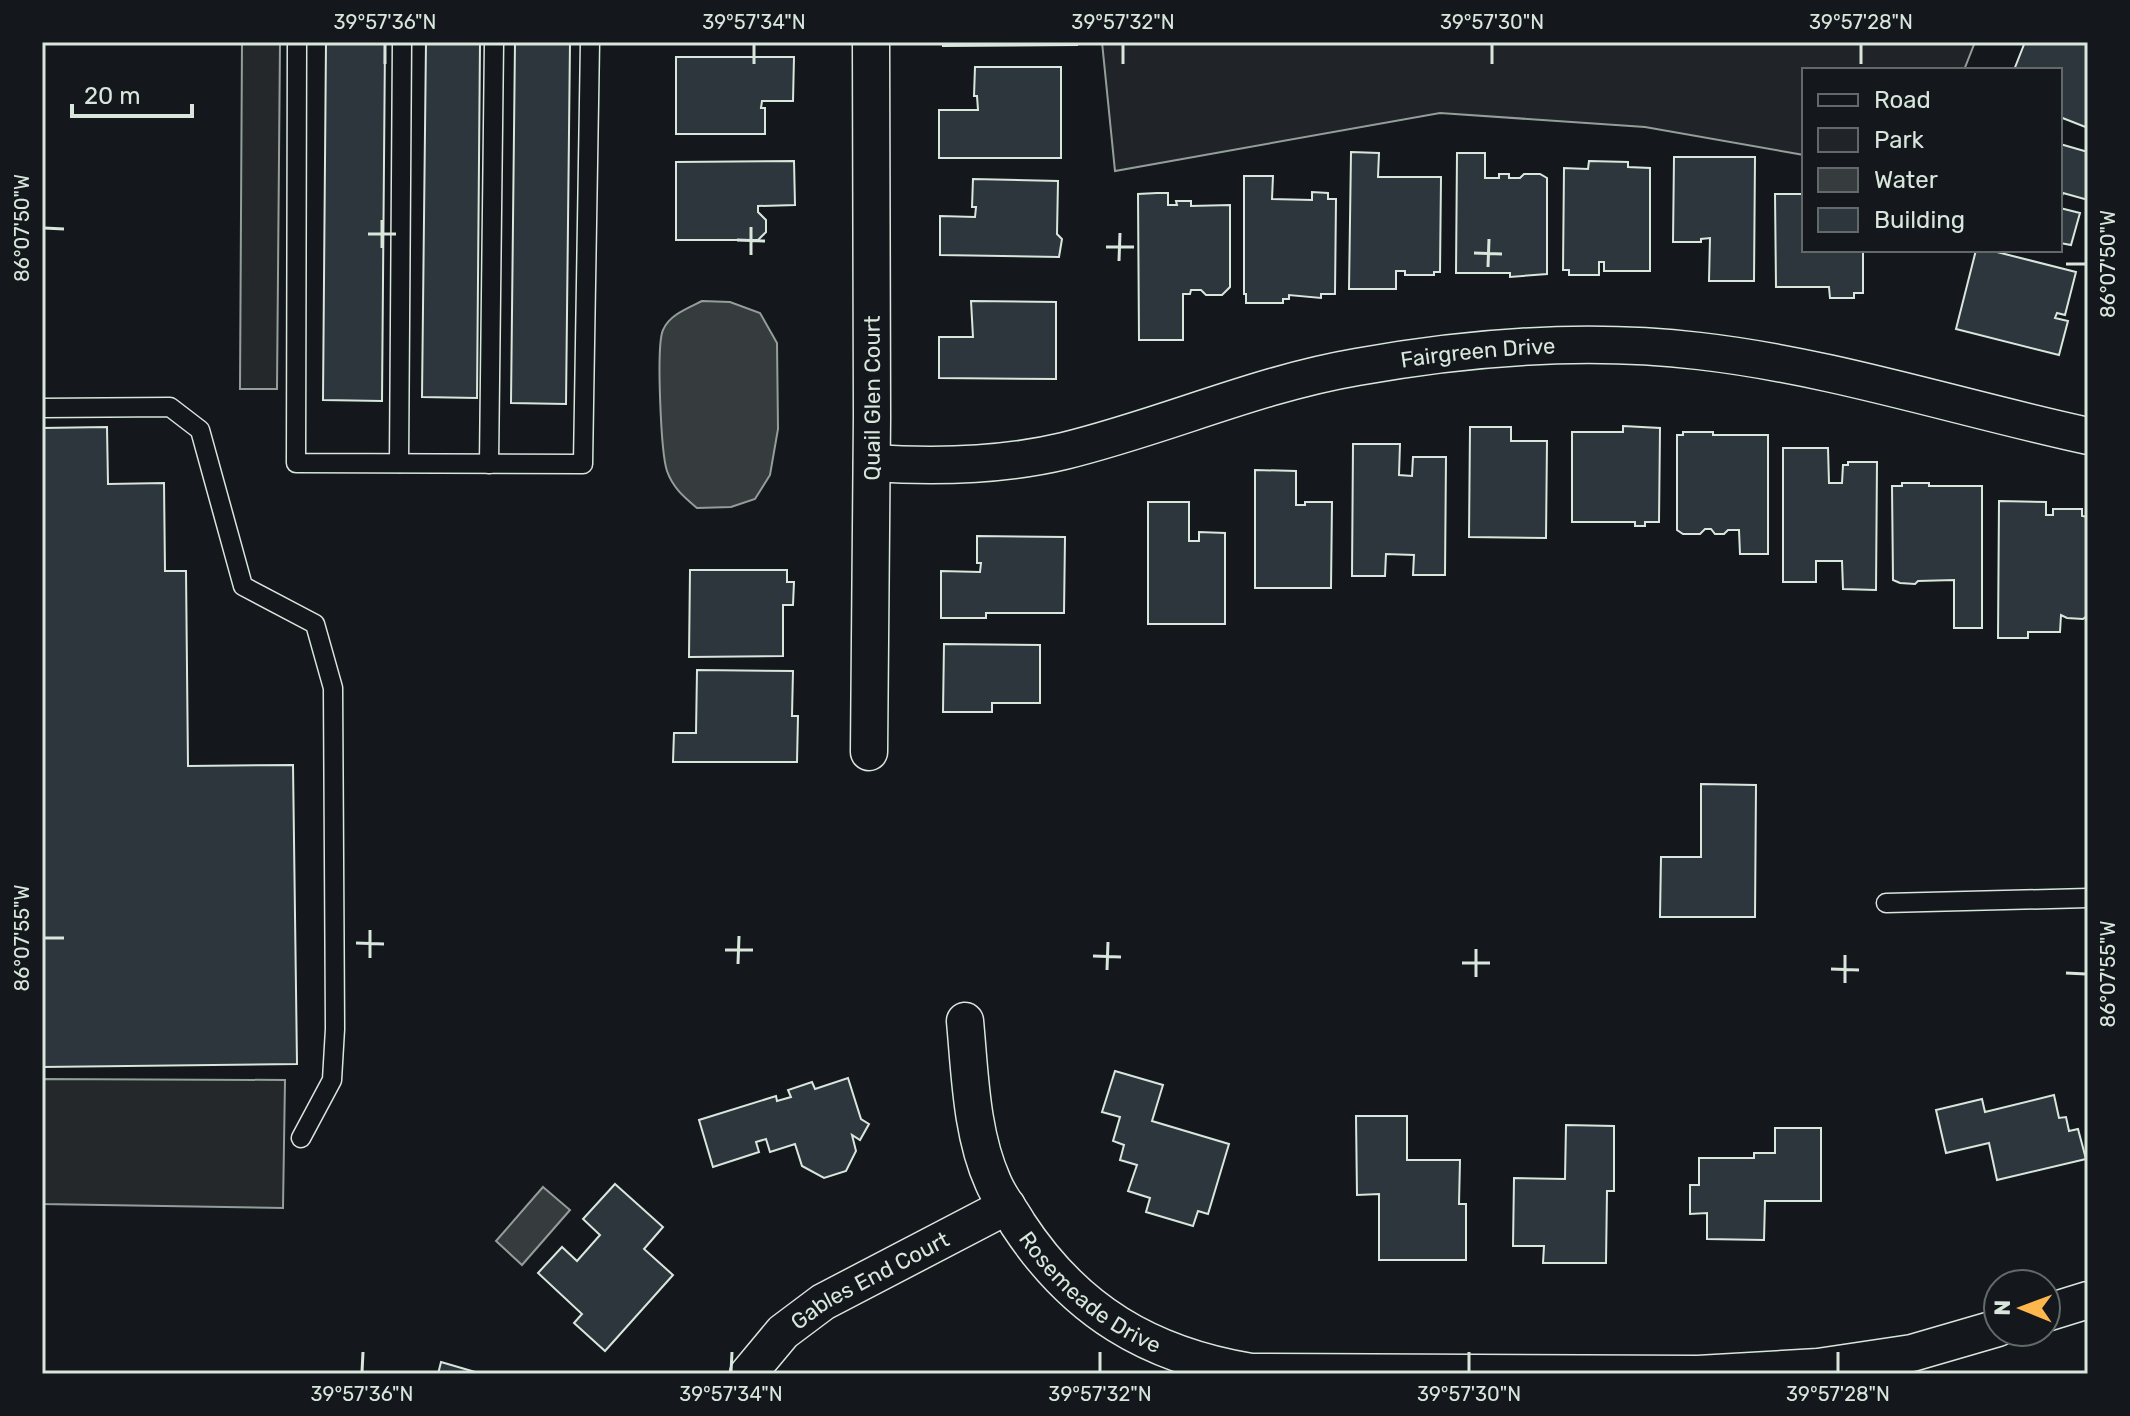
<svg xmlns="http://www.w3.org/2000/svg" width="2130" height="1416" font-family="Rubik,sans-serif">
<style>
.green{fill:#202428;stroke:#939e99;stroke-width:2}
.parking{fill:#24282b;stroke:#939e99;stroke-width:2}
.water{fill:#363b3e;stroke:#939e99;stroke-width:2}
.building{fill:#2c363c;stroke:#d8e6dc;stroke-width:2}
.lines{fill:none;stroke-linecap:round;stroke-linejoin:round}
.service-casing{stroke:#d8e6dc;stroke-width:21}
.minor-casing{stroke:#d8e6dc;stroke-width:39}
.service{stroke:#14181c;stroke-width:18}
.minor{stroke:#14181c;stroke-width:36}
.ticks{fill:none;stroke:#d8e6dc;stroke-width:3}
.labels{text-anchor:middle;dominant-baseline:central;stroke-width:6;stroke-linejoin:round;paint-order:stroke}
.street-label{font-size:22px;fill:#d8e6dc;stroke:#14181c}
.neatline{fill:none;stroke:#d8e6dc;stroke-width:3}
.ticks-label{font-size:20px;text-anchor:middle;fill:#d8e6dc}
</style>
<rect width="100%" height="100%" fill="#14181c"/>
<path class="green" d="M1102,42H1975L1964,70H1804V155L1645,127L1440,113L1115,171Z"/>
<g class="parking">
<path d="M242,42H280L277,389H240Z"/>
<path d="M42,1079L285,1080L283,1208L42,1204Z"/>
</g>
<g class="water">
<path d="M702,301L730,302L760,313L777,343L778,429L770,475L755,499L731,507L697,508C684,497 673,488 667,471C661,453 656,346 663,330C669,315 688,308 702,301Z"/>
<path d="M543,1187L570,1210L522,1265L496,1241Z"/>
</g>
<g class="building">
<path d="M326,42H385L382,401L323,400Z"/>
<path d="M426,42H480L477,398L422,397Z"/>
<path d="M515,42H570L566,404L511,403Z"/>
<path d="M943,42H1077V45L943,46Z"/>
<path d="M2025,42H2088V128L2060,117V70H2014Z"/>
<path d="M676,57H794L793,101H762L761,108H765V134H676Z"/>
<path d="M975,67H1061V158H939V110H978L977,96H974Z"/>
<path d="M2060,144L2088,152V200L2063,193L2060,202Z"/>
<path d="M1351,152L1379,153L1378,177H1441L1440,272H1434V275H1405V271H1396V289H1349Z"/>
<path d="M1457,153H1485V178H1499V174H1509V178H1520L1524,174H1540L1547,178V274L1510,277V273H1456Z"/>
<path d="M1674,157H1755L1754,281H1709L1710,238L1701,239V242H1673Z"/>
<path d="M794,161L795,205L758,206V212L766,220V232L758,240H676V162Z"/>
<path d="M1589,161L1628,162V167L1650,168V271H1604V262H1599V275H1569V270H1563L1564,168L1588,169Z"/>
<path d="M1244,176H1273L1272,199L1312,200V192L1328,193V199H1336L1335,294H1321V298L1289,295V299H1283V303H1246V294H1244Z"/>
<path d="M973,179L1058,181L1057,234L1062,239L1059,257L940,255V216L975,217L976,207H972Z"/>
<path d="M1157,193H1168V205H1177L1176,201H1191V206L1230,205V287L1222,295H1206L1201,290H1191L1190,294H1183V340H1139L1138,194Z"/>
<path d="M1775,194H1804V250H1863V293H1854V298H1830L1829,287H1776Z"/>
<path d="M2060,208L2080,213L2071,245L2060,243Z"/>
<path d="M1976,250H1989L2076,272L2065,315L2057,313L2055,318L2068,321L2059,355L1956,329Z"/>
<path d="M971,301L1056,302V379L939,378V337H973Z"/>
<path d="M1623,426L1660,428L1659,522H1645V526H1635V522H1572V432H1623Z"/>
<path d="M107,427L108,484L164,483L165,571H186L188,766L293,765L297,1064L42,1067V428Z"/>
<path d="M1470,427H1511V441H1547L1546,538L1469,537Z"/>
<path d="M1683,432H1713V435H1768V554H1740L1739,530H1728L1724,534H1715L1711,529H1705L1700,534H1683L1677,530V435H1683Z"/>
<path d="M1353,444H1400L1399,475L1412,476L1413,457H1446L1445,575H1413L1414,555L1386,554L1385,576H1352Z"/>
<path d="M1783,448H1828L1829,483H1842L1843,465H1848V462H1877L1876,590L1843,589L1842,561H1816V582H1783Z"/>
<path d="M1255,470L1296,471V505H1305V502H1332L1331,588H1255Z"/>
<path d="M1902,483H1929V486H1982V628H1954V580L1918,581L1915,584L1900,583L1893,580L1892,486H1902Z"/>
<path d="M1999,501L2046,502V515H2053V509H2082V516L2088,517V615L2083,619L2067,618L2061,615L2060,632H2028V638H1998Z"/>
<path d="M1148,502H1189V541H1199V532L1225,533V624H1148Z"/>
<path d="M977,536L1065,537L1064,613H986V618H941V571L980,572L981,563H977Z"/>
<path d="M690,570H787V582H794L793,605H783V656L689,657Z"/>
<path d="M944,644L1040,645V703H992V712H943Z"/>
<path d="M697,670L793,671L792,716H798L797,762H673L674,733H696Z"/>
<path d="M1701,784L1756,785L1755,917H1660L1661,857H1701Z"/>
<path d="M1115,1071L1163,1085L1152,1121L1229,1144L1208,1214L1198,1211L1193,1226L1146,1212L1150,1198L1128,1191L1137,1165L1120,1160L1124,1145L1113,1141L1120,1117L1102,1112Z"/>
<path d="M848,1078L861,1119L869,1124L860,1140L852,1135L856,1151L846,1171L824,1178L802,1166L795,1144L770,1152L766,1139L756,1142L759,1152L713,1167L699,1120L776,1096L777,1101L791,1097L788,1090L812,1082L815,1089Z"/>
<path d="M2054,1095L2059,1118L2066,1117L2069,1131L2078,1129L2086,1159L1997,1180L1989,1143L1946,1153L1936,1110L1982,1099L1985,1112Z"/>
<path d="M1356,1116H1407V1160H1460L1459,1204H1466V1260H1379V1194L1357,1195Z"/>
<path d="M1566,1125L1614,1126V1191H1607L1606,1263H1543L1544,1246H1513L1514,1178L1565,1179Z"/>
<path d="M1775,1128H1821V1201H1765L1764,1240L1707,1239V1213L1690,1214V1185H1699V1158H1754V1153H1775Z"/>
<path d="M615,1184L663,1227L644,1249L673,1275L605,1351L574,1323L582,1314L538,1273L562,1247L577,1261L600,1235L583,1219Z"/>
<path d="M441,1362L482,1374H438Z"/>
</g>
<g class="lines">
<defs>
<g id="service">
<path d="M297,42L296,463L583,464L590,42"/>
<path d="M42,408L170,407L200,430L243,586L315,624L333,688L335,1029L332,1080L301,1138"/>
<path d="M399,463L402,42"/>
<path d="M489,464L494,42"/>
<path d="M1886,903L2088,898"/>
</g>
<g id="minor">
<path id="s1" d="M872,463C936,467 1002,466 1064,451C1163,427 1257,384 1357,367C1468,347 1587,338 1699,351C1831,366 1959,408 2088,436"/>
<path id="s2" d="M869,752L872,417L871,42"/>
<path id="s3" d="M965,1021C970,1074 971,1133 993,1182C999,1197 1010,1210 1018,1224C1075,1311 1149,1355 1251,1372L1698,1374L1818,1367L1912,1353L1998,1328"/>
<path d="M2046,1313L2088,1300"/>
<path id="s4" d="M748,1374L783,1332L823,1302L1007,1206"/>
</g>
</defs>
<use href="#service" class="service-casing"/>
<use href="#minor" class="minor-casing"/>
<use href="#service" class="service"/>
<use href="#minor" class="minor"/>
</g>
<path class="ticks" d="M385,64V44M754,64V44M1123,64V44M1492,64V44M1861,64V44M44,228L64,229M368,234H396M737,240L765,241M1106,247H1134M382,248V220M1474,253L1502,254M751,255V227M1119,261L1120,233M2066,264H2086M1488,267L1489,239M44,938H64M356,943L384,944M725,950H753M1093,956L1121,957M370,958V930M1462,963H1490M738,964L739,936M1831,969L1859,970M1107,970L1108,942M2066,973L2086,974M1476,977V949M1845,983V955M362,1372L363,1352M731,1372L732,1352M1100,1372V1352M1469,1372V1352M1838,1372V1352"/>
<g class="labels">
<g class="street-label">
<text stroke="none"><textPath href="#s1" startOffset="620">Fairgreen Drive</textPath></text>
<text stroke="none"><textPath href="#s2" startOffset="354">Quail Glen Court</textPath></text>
<text stroke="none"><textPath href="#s4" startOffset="156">Gables End Court</textPath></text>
<text stroke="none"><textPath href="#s3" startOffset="314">Rosemeade Drive</textPath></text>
</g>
</g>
<rect width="2130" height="1416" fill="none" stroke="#14181c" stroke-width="88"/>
<rect x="1802" y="68" width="260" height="184" fill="#14181c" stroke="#626a69" stroke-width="2"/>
<rect x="1818" y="94" width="40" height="12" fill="#14181c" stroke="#626a69" stroke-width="2"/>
<text x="1874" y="108" font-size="24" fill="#d8e6dc">Road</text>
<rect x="1818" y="128" width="40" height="24" fill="#202428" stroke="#626a69" stroke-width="2"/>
<text x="1874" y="148" font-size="24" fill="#d8e6dc">Park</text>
<rect x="1818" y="168" width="40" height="24" fill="#363b3e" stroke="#626a69" stroke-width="2"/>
<text x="1874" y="188" font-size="24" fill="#d8e6dc">Water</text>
<rect x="1818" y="208" width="40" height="24" fill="#2c363c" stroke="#626a69" stroke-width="2"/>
<text x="1874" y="228" font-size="24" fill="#d8e6dc">Building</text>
<g transform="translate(2022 1308) rotate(271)"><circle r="38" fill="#14181c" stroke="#626a69" stroke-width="2"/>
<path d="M0-6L14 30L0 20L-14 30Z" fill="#ffb74d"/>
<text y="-12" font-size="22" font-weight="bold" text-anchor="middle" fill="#d8e6dc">N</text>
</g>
<path d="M72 104v12h120v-12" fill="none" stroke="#d8e6dc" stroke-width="4"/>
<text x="84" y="104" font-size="24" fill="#d8e6dc" stroke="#14181c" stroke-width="6" paint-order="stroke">20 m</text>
<rect x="44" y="44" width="2042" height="1328" class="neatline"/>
<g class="ticks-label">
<text x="385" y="29">39°57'36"N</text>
<text x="754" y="29">39°57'34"N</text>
<text x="1123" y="29">39°57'32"N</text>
<text x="1492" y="29">39°57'30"N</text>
<text x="1861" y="29">39°57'28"N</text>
<text transform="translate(22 228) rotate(-90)" y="7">86°07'50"W</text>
<text transform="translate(2108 264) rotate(-90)" y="7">86°07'50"W</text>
<text transform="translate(22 938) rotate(-90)" y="7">86°07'55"W</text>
<text transform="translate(2108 974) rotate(-90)" y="7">86°07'55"W</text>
<text x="362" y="1401">39°57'36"N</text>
<text x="731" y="1401">39°57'34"N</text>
<text x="1100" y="1401">39°57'32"N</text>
<text x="1469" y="1401">39°57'30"N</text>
<text x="1838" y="1401">39°57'28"N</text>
</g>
</svg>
